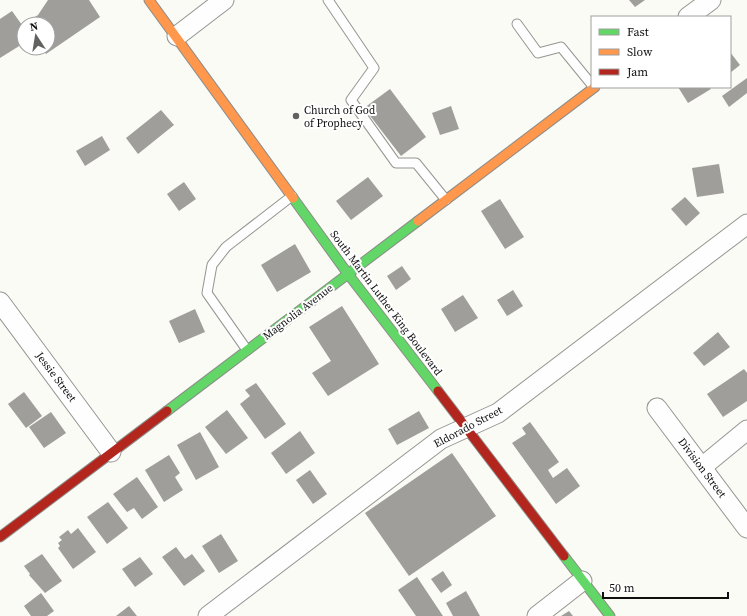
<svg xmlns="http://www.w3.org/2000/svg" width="747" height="616" font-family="'Source Serif 4',serif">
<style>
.building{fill:#9f9e9a}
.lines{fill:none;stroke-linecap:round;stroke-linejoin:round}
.lane-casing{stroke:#959593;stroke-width:11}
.street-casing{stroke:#959593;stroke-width:21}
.fast-casing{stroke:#8c8c89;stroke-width:11}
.slow-casing{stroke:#8c8c89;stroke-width:11}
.jam-casing{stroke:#8c8c89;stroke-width:11}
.lane{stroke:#fefefe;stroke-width:9}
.street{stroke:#fefefe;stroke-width:19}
.fast{stroke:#63d668;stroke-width:9}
.slow{stroke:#ff974d;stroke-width:9}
.jam{stroke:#b3261e;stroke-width:9}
.poi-dot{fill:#626260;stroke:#fff;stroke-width:1.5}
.labels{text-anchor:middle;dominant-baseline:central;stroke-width:4;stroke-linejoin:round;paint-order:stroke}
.poi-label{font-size:11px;fill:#0f0f0f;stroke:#fff;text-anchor:start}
.street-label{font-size:11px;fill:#0f0f0f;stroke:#fff}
</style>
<rect width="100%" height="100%" fill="#fbfbf5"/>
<g class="building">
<path d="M48,0H89L100,17L46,54L41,48H48V24H24V43L0,58V19L12,11L22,25L38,15Z"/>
<path d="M629,0H645L635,7Z"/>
<path d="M730,52L740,65L730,73Z"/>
<path d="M747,78V93L729,107L722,96Z"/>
<path d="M678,87H709L711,89L688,103Z"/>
<path d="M390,89L426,137L401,156L364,108Z"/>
<path d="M451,106L459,129L440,135L432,113Z"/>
<path d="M161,110L174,125L138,154L126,138Z"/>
<path d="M102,136L110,150L85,166L76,151Z"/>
<path d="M719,164L724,193L697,197L692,168Z"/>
<path d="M368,177L383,196L351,220L336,201Z"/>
<path d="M184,182L196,199L179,211L167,194Z"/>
<path d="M685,197L700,213L686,226L671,209Z"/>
<path d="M500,199L524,237L505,249L481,211Z"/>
<path d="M295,244L311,272L277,292L261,265Z"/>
<path d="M402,266L411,279L396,290L387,276Z"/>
<path d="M513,290L523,306L507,316L497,300Z"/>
<path d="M463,295L478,318L455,332L441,309Z"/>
<path d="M342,306L379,364L328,396L312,373L331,361L309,327Z"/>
<path d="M195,309L205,332L179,343L169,321Z"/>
<path d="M718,332L730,347L704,366L693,353Z"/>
<path d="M744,369L747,373V401L723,417L707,394Z"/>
<path d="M256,383L286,424L265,439L240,404L250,396L245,390Z"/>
<path d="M24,392L42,416L26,428L8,404Z"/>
<path d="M227,410L248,438L226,454L205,427Z"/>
<path d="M419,411L429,428L397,445L388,429Z"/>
<path d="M51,412L66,433L44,448L29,427Z"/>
<path d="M530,422L559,462L548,470L553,478L567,468L580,486L556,504L512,443L526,434L522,428Z"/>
<path d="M300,431L315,453L286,474L271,453Z"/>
<path d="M200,432L219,467L196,480L177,445Z"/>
<path d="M452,453L496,516L409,576L365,513Z"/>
<path d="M169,455L180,473L175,477L183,490L164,502L145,470Z"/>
<path d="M310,470L327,494L313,504L296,480Z"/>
<path d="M137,477L158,507L142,519L134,508L127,512L113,494Z"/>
<path d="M108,502L128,528L107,544L87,517Z"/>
<path d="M78,528L96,552L73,569L58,548L60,546L58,543L62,540L59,537L68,530L71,534Z"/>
<path d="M221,534L238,561L219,573L202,546Z"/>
<path d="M176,547L185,559L192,554L205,571L184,586L162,557Z"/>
<path d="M42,554L62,581L45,593L29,575L30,574L24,566Z"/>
<path d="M140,557L153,574L135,587L122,569Z"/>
<path d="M443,571L452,585L441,593L431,579Z"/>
<path d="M417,577L443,616H416L398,590Z"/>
<path d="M466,591L480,616H453L446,603Z"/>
<path d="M41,593L54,611L47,616H31L24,606Z"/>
<path d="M129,606L137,616H116Z"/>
<path d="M569,611L573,616H561Z"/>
</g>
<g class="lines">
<defs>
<g id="lane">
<path d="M328,0L374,68L351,100L396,163H416L446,200"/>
<path d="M517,24L538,53L561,47L592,85"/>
<path d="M247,350L207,293L212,265L226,247L292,196"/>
</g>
<g id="street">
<path d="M688,17L711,0"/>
<path d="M177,36L224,0"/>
<path d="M0,302L111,452"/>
<path d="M657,408L747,528"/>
<path d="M702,467L747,430"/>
<path d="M208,616L441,439L498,413L747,224"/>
<path d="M537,616L582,581"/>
</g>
<g id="fast">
<path d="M293,198L348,274L438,391"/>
<path d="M167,411L418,221"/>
<path d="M564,556L610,616"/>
</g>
<g id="slow">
<path d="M149,0L293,198"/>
<path d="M418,221L595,87"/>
</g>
<g id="jam">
<path d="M438,391L564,556"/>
<path d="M0,537L167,411"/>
</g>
</defs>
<use href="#lane" class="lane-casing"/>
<use href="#street" class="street-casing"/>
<use href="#fast" class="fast-casing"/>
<use href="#slow" class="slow-casing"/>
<use href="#jam" class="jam-casing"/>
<use href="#lane" class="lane"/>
<use href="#street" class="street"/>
<use href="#fast" class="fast"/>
<use href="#slow" class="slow"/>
<use href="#jam" class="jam"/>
</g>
<circle class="poi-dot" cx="296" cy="116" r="4"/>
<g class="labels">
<g class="poi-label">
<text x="304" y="110">Church of God<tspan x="304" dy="13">of Prophecy</tspan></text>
</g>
<g class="street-label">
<text transform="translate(386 303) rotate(53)">South Martin Luther King Boulevard</text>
<text transform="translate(298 312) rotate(-37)">Magnolia Avenue</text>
<text transform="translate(56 377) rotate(53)">Jessie Street</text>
<text transform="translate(468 427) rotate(-28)">Eldorado Street</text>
<text transform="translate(702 468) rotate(53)">Division Street</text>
</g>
</g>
<rect x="591" y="16" width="140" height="72" fill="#ffffff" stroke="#9f9f9f"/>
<rect x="599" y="29" width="20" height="6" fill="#63d668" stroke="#9f9f9f"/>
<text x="627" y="36" font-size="12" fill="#0f0f0f">Fast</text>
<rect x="599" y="49" width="20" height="6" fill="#ff974d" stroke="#9f9f9f"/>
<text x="627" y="56" font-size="12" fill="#0f0f0f">Slow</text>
<rect x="599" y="69" width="20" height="6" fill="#b3261e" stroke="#9f9f9f"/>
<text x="627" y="76" font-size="12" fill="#0f0f0f">Jam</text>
<g transform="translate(36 36) rotate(348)"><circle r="19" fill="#ffffff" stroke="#9f9f9f"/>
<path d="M0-3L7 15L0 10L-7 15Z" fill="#626260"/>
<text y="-6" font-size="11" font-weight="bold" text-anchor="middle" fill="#0f0f0f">N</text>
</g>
<path d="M603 592v6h125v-6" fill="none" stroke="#0f0f0f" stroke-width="2"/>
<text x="609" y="592" font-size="12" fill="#0f0f0f" stroke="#ffffff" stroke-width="3" paint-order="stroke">50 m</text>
</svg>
